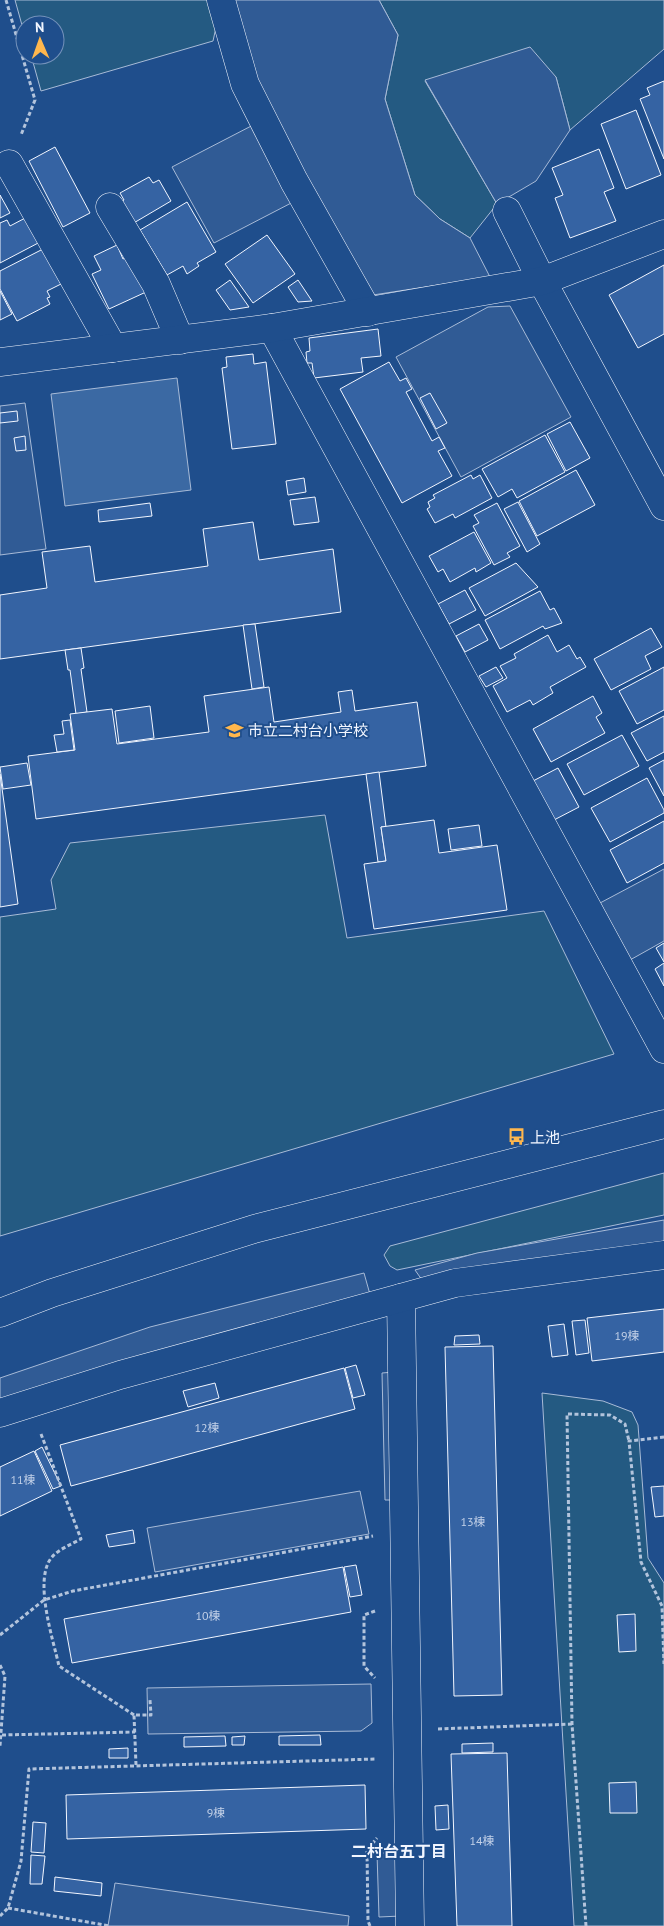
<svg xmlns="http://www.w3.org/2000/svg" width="664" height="1926" font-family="'PT Sans','Noto Sans JP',sans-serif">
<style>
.green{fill:#245a82;stroke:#a8bbd7}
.parking{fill:#305b95;stroke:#a8bbd7}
.water{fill:#3b69a3;stroke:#a8bbd7}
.building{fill:#3563a3;stroke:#f2f6ff}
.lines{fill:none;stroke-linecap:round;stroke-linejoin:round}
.minor-casing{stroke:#f2f6ff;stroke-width:29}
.path{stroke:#b3c4dc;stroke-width:3;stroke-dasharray:4 2.5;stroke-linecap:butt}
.minor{stroke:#1f4e8c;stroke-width:28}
.labels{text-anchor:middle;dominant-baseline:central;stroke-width:4;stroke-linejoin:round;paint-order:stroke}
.number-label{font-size:12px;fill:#c3d1e8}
.poi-label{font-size:15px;fill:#f2f6ff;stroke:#1f4e8c;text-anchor:start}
.neighbourhood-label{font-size:16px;font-weight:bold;fill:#f2f6ff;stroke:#1f4e8c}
</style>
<rect width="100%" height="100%" fill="#1f4e8c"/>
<g class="green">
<path d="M15,0H222L213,41L41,91L31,55H55V25H25V36Z"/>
<path d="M379,0H664V49L570,130L556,77L425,81L497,204L470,238L440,219L415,195L385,99L398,35Z"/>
<path d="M325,815L347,938L544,911L614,1054L0,1236V917L56,909L51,880L70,843Z"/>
<path d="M664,1173V1215L397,1270L390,1266L384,1255L390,1246Z"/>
<path d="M542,1393L603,1401L632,1412L638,1425L648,1558L664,1583V1926H574Z"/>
</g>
<g class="parking">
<path d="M232,0H379L398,35L385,99L415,195L440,219L470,238L490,277L373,295L257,93Z"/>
<path d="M530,47L556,77L570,130L536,181L497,204L425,80Z"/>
<path d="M257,123L297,200L214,243L172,167Z"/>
<path d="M510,306L571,417L461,477L396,357L488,307Z"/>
<path d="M25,403L46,549L0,555V406Z"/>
<path d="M664,869V941L630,960L600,903Z"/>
<path d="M664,1220V1244L422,1280L415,1270L477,1253Z"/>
<path d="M364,1273L371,1298L0,1404V1378L150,1327Z"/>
<path d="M394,1372L397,1500H385L382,1373Z"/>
<path d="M360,1491L369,1534L155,1572L147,1528Z"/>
<path d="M371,1684L372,1723L361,1731L148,1734L147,1688Z"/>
<path d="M377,1853H399L401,1916L379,1917Z"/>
<path d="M115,1883L349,1916L348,1926H108Z"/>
</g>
<path class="water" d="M177,378L191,490L65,506L51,394Z"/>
<g class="building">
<path d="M664,81V159L640,99L650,95L647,88Z"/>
<path d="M636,110L661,175L626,189L601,124Z"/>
<path d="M55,147L90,213L63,227L29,161Z"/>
<path d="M599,149L614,188L604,192L616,221L570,238L555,198L563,195L552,168Z"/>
<path d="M149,177L153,183L159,180L171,201L132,224L119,203L124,200L120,193Z"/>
<path d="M0,195L10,213L0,218Z"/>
<path d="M187,202L216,252L197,263L199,266L187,274L183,266L167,275L140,230Z"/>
<path d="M29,216L42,241L0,263V223L7,220L10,226Z"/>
<path d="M267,235L295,274L253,303L225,264Z"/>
<path d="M117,245L123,259L129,256L146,292L109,309L92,274L101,270L94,256Z"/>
<path d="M43,249L61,284L47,291L50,297L47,298L50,304L17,321L0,289V271Z"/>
<path d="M664,265V334L638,348L609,295Z"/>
<path d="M230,280L249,307L230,310L216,290Z"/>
<path d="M298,280L312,301L298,302L288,287Z"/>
<path d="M0,291L12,314L0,320Z"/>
<path d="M378,329L381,356L361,358L363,372L314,378L312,363H307L306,352L310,351L309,338Z"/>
<path d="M253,354L254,364L266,362L276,444L232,449L222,368L227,367L226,357Z"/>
<path d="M389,362L400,381L406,378L412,389L406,392L432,441L439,437L445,448L438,451L452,476L402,503L340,389Z"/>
<path d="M430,393L447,423L436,429L420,398Z"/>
<path d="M17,411L18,421L0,423V413Z"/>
<path d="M570,422L590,458L566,471L547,434Z"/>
<path d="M545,435L565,472L517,498L512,489L498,497L482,469Z"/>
<path d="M25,436L26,450L16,451L14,438Z"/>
<path d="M576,470L595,505L537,536L519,501Z"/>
<path d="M471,475L473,479L480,475L492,498L455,518L453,514L435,523L427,509L430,507L428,502L435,498L433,495Z"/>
<path d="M304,478L306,492L288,495L286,481Z"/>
<path d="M315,497L319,522L294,525L290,500Z"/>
<path d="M518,502L540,544L527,552L504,509Z"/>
<path d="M150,503L152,516L99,522L98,510Z"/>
<path d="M497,503L520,546L507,553L510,557L494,565L473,526L479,523L474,515Z"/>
<path d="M253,522L259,560L333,549L341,612L0,659V595L47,588L42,552L90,546L95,582L208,566L203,529Z"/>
<path d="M474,532L491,563L476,572L475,568L450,582L443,569L438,572L429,556Z"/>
<path d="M516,563L538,587L485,616L469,588Z"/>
<path d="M465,590L476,610L449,624L438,604Z"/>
<path d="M540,591L550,610L554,608L562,623L545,629L543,626L500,649L485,620Z"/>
<path d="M255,624L264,687L252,689L243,625Z"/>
<path d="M479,624L488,640L465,652L456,636Z"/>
<path d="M651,628L662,647L645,656L651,669L611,690L594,659Z"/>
<path d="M548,635L557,652L569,645L577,659L580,657L586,667L550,687L553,693L533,705L530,700L507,712L493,686L507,678L500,666L516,658L514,654Z"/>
<path d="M81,648L84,668L81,669L87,712L76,714L70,670H68L65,650Z"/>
<path d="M496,667L503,678L486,687L479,676Z"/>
<path d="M664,667V710L637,724L619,691Z"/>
<path d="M269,687L274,722L341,712L338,692L352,690L355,711L417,702L426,766L36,819L28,756L75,750L70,714L112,709L117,744L209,732L204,696Z"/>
<path d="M593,696L602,713L596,717L605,733L551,762L533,729Z"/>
<path d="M150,706L154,738L119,743L115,711Z"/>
<path d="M664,716V752L647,761L631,733Z"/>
<path d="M70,720L74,750L57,752L54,735L64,734L62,721Z"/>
<path d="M622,735L639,766L584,795L567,764Z"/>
<path d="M664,760V796L649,768Z"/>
<path d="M27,763L31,785L3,789L0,767Z"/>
<path d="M558,768L579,807L554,820L533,781Z"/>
<path d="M379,772L386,827H381L386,861L378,862L366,774Z"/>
<path d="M0,774L18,904L0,907Z"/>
<path d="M647,778L664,810V813L610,842L591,808Z"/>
<path d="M434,820L439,853L497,845L507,910L374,929L364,864L386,861L381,827Z"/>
<path d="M664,821V863L627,883L610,850Z"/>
<path d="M479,825L482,846L451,850L448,829Z"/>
<path d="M664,943V962L656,948Z"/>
<path d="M664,963V986L655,969Z"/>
<path d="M664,1309V1352L592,1361L587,1318Z"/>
<path d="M585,1320L589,1353L576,1355L572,1321Z"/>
<path d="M564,1324L568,1355L552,1357L548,1326Z"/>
<path d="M479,1335L480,1344L454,1345L455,1336Z"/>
<path d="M493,1346L502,1695L454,1696L445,1347Z"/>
<path d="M356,1365L365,1395L353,1398L345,1368Z"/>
<path d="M344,1368L355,1409L71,1486L60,1445Z"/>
<path d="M215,1383L219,1398L188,1407L183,1391Z"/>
<path d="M42,1447L61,1486L53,1489L35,1451Z"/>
<path d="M34,1451L52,1491L0,1516V1467Z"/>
<path d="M664,1486V1516L655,1517L651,1487Z"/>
<path d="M133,1530L135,1543L109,1547L106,1535Z"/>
<path d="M356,1565L362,1595L350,1597L344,1567Z"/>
<path d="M343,1567L351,1612L72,1663L64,1619Z"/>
<path d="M635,1614L636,1651L619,1652L617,1615Z"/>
<path d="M320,1735L321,1745H279V1736Z"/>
<path d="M225,1736L226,1746L184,1747V1737Z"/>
<path d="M245,1736L244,1745H232V1737Z"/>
<path d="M493,1743V1752L462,1753V1744Z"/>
<path d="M128,1748V1758H109V1749Z"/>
<path d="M507,1753L512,1926H457L451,1754Z"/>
<path d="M636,1782L637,1813H610L609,1783Z"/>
<path d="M365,1785L366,1829L67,1839L66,1795Z"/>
<path d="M448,1805L449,1829L436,1830L435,1806Z"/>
<path d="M33,1822L46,1823L44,1853L31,1852Z"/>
<path d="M31,1855L45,1856L42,1884H30Z"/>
<path d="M55,1877L102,1883L101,1896L54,1891Z"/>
</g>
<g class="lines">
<defs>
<g id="minor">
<path d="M221,0L245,84L294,181L368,312"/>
<path d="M9,164L113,348"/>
<path d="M110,207L156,284L180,340"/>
<path d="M507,211L542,281L664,506"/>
<path d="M272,328L664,1049"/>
<path d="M0,362L272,328L542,281L664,234"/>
<path d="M401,1298L410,1926"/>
<path d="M0,1313L52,1293L254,1229L664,1124"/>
<path d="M0,1413L120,1375L455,1283L664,1255"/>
</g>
</defs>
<use href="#minor" class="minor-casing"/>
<g class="path">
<path d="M6,0L35,100L21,135"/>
<path d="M41,1434L81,1539C72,1544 59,1549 52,1557C33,1579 53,1639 59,1666L134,1715"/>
<path d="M664,1437L629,1441L641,1562L662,1606L664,1664"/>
<path d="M375,1611L364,1615V1666L375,1678"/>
<path d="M0,1635L44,1600L73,1591L373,1536"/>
<path d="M0,1665L5,1676L0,1746"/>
<path d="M438,1729L572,1724"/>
<path d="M2,1735L135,1732"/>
<path d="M136,1765L134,1715H151L150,1700"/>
<path d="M8,1908L110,1926"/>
<path d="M0,1916L8,1908L21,1861L29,1769L376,1759"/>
<path d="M370,1926L368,1921L367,1850L377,1838"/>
<path d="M586,1926L572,1724L567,1414L610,1415L625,1424L629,1441"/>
</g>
<use href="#minor" class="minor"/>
</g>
<defs>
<symbol id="school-bare" viewBox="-9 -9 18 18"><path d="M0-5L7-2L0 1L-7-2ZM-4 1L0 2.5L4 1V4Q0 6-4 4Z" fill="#ffb74d" stroke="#1f4e8c" stroke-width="2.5" paint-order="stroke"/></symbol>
<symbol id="bus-bare" viewBox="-9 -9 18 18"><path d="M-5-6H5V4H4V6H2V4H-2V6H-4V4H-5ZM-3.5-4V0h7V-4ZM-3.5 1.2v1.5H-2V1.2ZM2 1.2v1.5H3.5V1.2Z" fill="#ffb74d" stroke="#1f4e8c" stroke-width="2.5" paint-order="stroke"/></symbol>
</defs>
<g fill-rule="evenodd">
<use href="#school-bare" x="222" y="718" width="25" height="25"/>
<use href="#bus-bare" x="504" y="1124" width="25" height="25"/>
</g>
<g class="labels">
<g class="number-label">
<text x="627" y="1335">19棟</text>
<text x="207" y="1427">12棟</text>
<text x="23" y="1479">11棟</text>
<text x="473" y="1521">13棟</text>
<text x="208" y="1615">10棟</text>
<text x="216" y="1812">9棟</text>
<text x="482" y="1840">14棟</text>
</g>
<g class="poi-label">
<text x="248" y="730">市立二村台小学校</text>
<text x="530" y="1137">上池</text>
</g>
<g class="neighbourhood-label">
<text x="399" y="1851">二村台五丁目</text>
</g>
</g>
<g transform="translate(40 40) rotate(358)"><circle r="24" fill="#1f4e8c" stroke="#7391ba"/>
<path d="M0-4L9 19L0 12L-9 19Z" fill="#ffb74d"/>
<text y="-8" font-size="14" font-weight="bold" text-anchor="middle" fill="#f2f6ff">N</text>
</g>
</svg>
